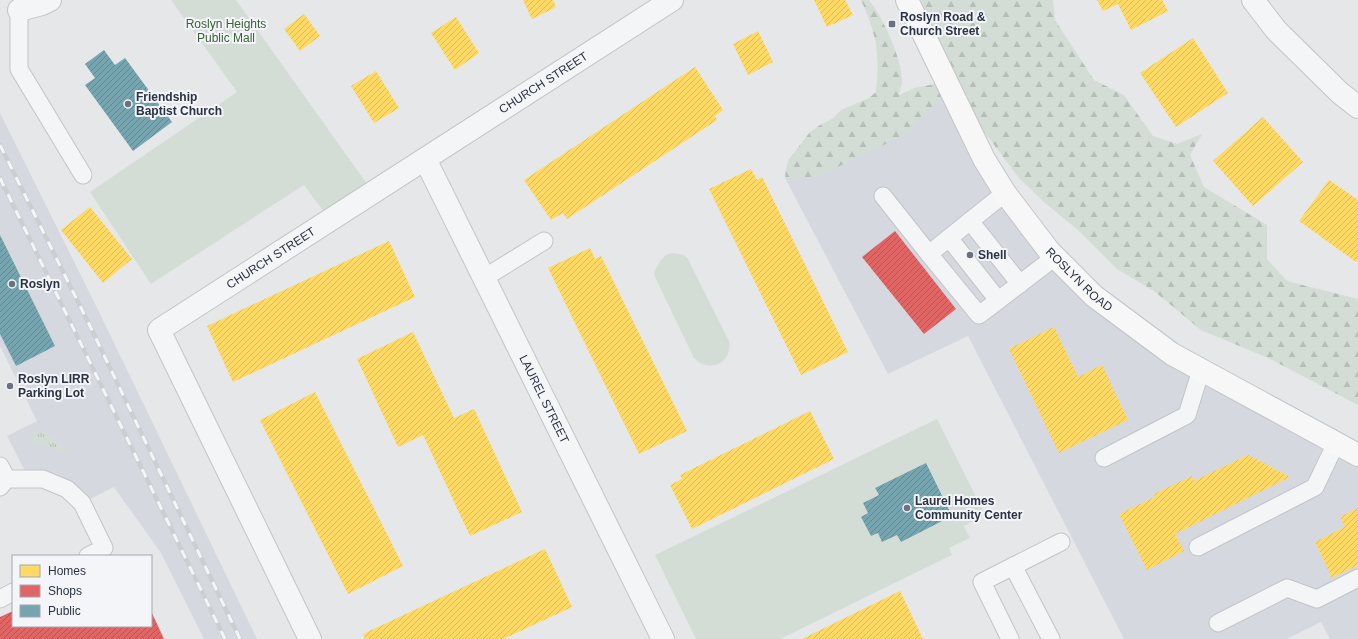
<svg xmlns="http://www.w3.org/2000/svg" width="1358" height="639" font-family="Helvetica,sans-serif">
<style>
.built{fill:#d5d8de}
.grass{fill:url(#grass-tufts)}
.forest{fill:url(#forest-firs)}
.park{fill:#d4ddd5}
.homes{fill:url(#homes-hatch)}
.shops{fill:url(#shops-hatch)}
.public{fill:url(#public-hatch)}
.lines{fill:none;stroke-linecap:round;stroke-linejoin:round}
.lane-casing{stroke:#c2c4c7;stroke-width:19}
.street-casing{stroke:#c2c4c7;stroke-width:24}
.secondary-casing{stroke:#c2c4c7;stroke-width:24}
.lane{stroke:#f4f5f6;stroke-width:17}
.street{stroke:#f4f5f6;stroke-width:22}
.secondary{stroke:#f7f7f8;stroke-width:22}
.rail-casing{stroke:#cdced1;stroke-width:4.5}
.rail{stroke:#f3f5f8;stroke-width:3;stroke-dasharray:9;stroke-linecap:butt}
.poi-dot{fill:#6b717e;stroke:#f3f5f8;stroke-width:1.5}
.labels{text-anchor:middle;dominant-baseline:central;stroke-width:4;stroke-linejoin:round;paint-order:stroke}
.poi-label{font-size:12px;font-weight:bold;fill:#2a3244;stroke:#f3f5f8;text-anchor:start}
.park-label{font-size:12px;fill:#3c6037;stroke:#f3f5f8}
.street-label{font-size:12px;fill:#2a3244;stroke:#f3f5f8}
</style>
<defs>
<pattern id="grass-tufts" width="24" height="20" patternUnits="userSpaceOnUse"><rect width="24" height="20" fill="#d4ddd5"/><path d="M3 7l-1-3M5 7V3M7 7l1-3M15 17l-1-3M17 17v-4M19 17l1-3" fill="none" stroke="#b6beb8"/></pattern>
<pattern id="forest-firs" width="22" height="20" patternUnits="userSpaceOnUse"><rect width="22" height="20" fill="#d4ddd5"/><path d="M5 1l3.5 6h-7zM16 11l3.5 6h-7z" fill="#b6beb8"/></pattern>
<pattern id="homes-hatch" width="6" height="6" patternUnits="userSpaceOnUse"><rect width="6" height="6" fill="#ffd966"/><path d="M-1 1l2-2M0 6l6-6M5 7l2-2" fill="none" stroke="#dbbb5a"/></pattern>
<pattern id="shops-hatch" width="6" height="6" patternUnits="userSpaceOnUse"><rect width="6" height="6" fill="#e06666"/><path d="M-1 1l2-2M0 6l6-6M5 7l2-2" fill="none" stroke="#b65556"/></pattern>
<pattern id="public-hatch" width="6" height="6" patternUnits="userSpaceOnUse"><rect width="6" height="6" fill="#76a5af"/><path d="M-1 1l2-2M0 6l6-6M5 7l2-2" fill="none" stroke="#618790"/></pattern>
</defs>
<rect width="100%" height="100%" fill="#e5e7e9"/>
<g class="built">
<path d="M950,86L985,158L1094,296L1358,455V639H1330L1321,622L1287,639H1124L968,336L888,374L785,178Z"/>
<path d="M0,113L101,316L257,639H204L161,553L114,487L82,503L29,479L7,436L37,421L0,346Z"/>
</g>
<path class="grass" d="M43,431L72,455L27,439Z"/>
<path class="forest" d="M861,0H869C883,18 903,60 902,83C901,87 899,92 899,95L915,88L934,84L943,73L936,37L921,0H1053L1055,20L1094,80L1124,95L1153,136L1177,144L1202,134L1190,155L1204,187L1267,225V259L1287,281L1358,299V405L1268,358L1201,330L1154,291L1117,269L1078,230L1045,203L1018,177L950,86L941,98L907,133L862,156L820,175L803,178H785L786,168L789,159L810,132L820,125L832,119L841,110L869,98L876,92C880,54 877,35 861,0Z"/>
<g class="park">
<path d="M171,0H236L372,191L329,219L304,185L151,284L90,192L237,92Z"/>
<path d="M672,253L684,255L688,259L729,341C733,363 709,374 694,358L655,277L654,272L661,260L666,255Z"/>
<path d="M937,419L985,515L964,526L970,538L949,548L952,555L780,639H696L655,555Z"/>
</g>
<g class="homes">
<path d="M523,0H553L556,7L532,19Z"/>
<path d="M814,0H845L853,15L827,27Z"/>
<path d="M1097,0H1162L1168,11L1131,30L1118,4L1103,11Z"/>
<path d="M304,14L320,36L300,51L284,29Z"/>
<path d="M456,17L479,53L455,70L431,33Z"/>
<path d="M758,31L773,62L748,75L733,44Z"/>
<path d="M1193,38L1228,93L1176,127L1140,73Z"/>
<path d="M695,67L723,110L715,116L717,120L567,219L563,213L551,220L524,180Z"/>
<path d="M376,71L399,108L374,123L351,86Z"/>
<path d="M1263,117L1303,162L1253,206L1213,161Z"/>
<path d="M751,169L757,180L762,177L848,352L801,375L709,189Z"/>
<path d="M1329,180L1358,200V260L1356,262L1299,221Z"/>
<path d="M90,207L132,259L103,283L61,230Z"/>
<path d="M389,241L415,297L233,382L207,326Z"/>
<path d="M590,248L595,259L601,256L687,431L639,454L548,268Z"/>
<path d="M1054,327L1078,377L1102,365L1128,420L1059,453L1009,349Z"/>
<path d="M413,332L454,418L474,409L522,512L470,536L423,435L398,447L357,359Z"/>
<path d="M315,392L403,566L348,594L260,420Z"/>
<path d="M810,411L834,459L692,529L670,485L682,479L680,475Z"/>
<path d="M1248,455L1290,477L1175,534L1184,551L1147,570L1119,514L1155,497L1154,494L1192,476L1194,481Z"/>
<path d="M1358,508V565L1332,578L1315,542L1345,527L1340,517Z"/>
<path d="M545,549L572,607L503,639H365L363,634Z"/>
<path d="M900,591L923,639H802Z"/>
</g>
<g class="shops">
<path d="M895,231L956,309L924,334L862,257Z"/>
<path d="M13,611V626H151V611L164,639H0V617Z"/>
</g>
<g class="public">
<path d="M104,50L115,65L125,58L172,122L133,151L85,85L95,78L85,64Z"/>
<path d="M0,235L55,346L16,366L0,334Z"/>
<path d="M926,463L952,516L901,542L897,535L882,542L878,533L871,536L861,517L868,513L863,503L879,495L875,488Z"/>
</g>
<g class="lines">
<defs>
<g id="lane">
<path d="M19,10V69L83,175"/>
<path d="M1005,193L929,254L979,315L1055,257"/>
<path d="M883,196L929,254"/>
<path d="M970,221L1020,284"/>
<path d="M949,238L998,300"/>
<path d="M484,278L544,241"/>
<path d="M1104,458L1187,415L1201,370"/>
<path d="M0,466L7,479"/>
<path d="M0,487L7,479H43L67,489L82,503L104,548L88,556"/>
<path d="M1198,547L1315,487L1336,443"/>
<path d="M1013,566L1051,639"/>
<path d="M0,599L13,592"/>
<path d="M1218,623L1287,588L1317,599L1358,578"/>
<path d="M1010,639L982,582L1061,542"/>
</g>
<g id="street">
<path d="M1253,0L1276,30L1340,93L1358,107"/>
<path d="M19,10L42,4L50,0"/>
<path id="s1" d="M425,159L663,639"/>
<path id="s2" d="M310,639L159,330L672,0"/>
</g>
<g id="secondary">
<path id="s3" d="M907,0L984,159L1005,193L1049,251L1094,296L1172,354L1358,455"/>
</g>
</defs>
<use href="#lane" class="lane-casing"/>
<use href="#street" class="street-casing"/>
<use href="#secondary" class="secondary-casing"/>
<use href="#lane" class="lane"/>
<use href="#street" class="street"/>
<use href="#secondary" class="secondary"/>
<defs>
<g id="rail">
<path d="M0,145L89,324L240,639"/>
<path d="M0,178L225,639"/>
</g>
</defs>
<use href="#rail" class="rail-casing"/>
<use href="#rail" class="rail"/>
</g>
<g class="poi-dot">
<rect x="888" y="20" width="8" height="8" rx="2"/>
<circle cx="128" cy="104" r="4"/>
<circle cx="970" cy="255" r="4"/>
<circle cx="12" cy="284" r="4"/>
<circle cx="10" cy="386" r="4"/>
<circle cx="907" cy="508" r="4"/>
</g>
<g class="labels">
<g class="poi-label">
<text x="900" y="17">Roslyn Road &amp;<tspan x="900" dy="14">Church Street</tspan></text>
<text x="136" y="97">Friendship<tspan x="136" dy="14">Baptist Church</tspan></text>
<text x="978" y="255">Shell</text>
<text x="20" y="284">Roslyn</text>
<text x="18" y="379">Roslyn LIRR<tspan x="18" dy="14">Parking Lot</tspan></text>
<text x="915" y="501">Laurel Homes<tspan x="915" dy="14">Community Center</tspan></text>
</g>
<g class="park-label">
<text x="226" y="24">Roslyn Heights<tspan x="226" dy="14">Public Mall</tspan></text>
</g>
<g class="street-label">
<text stroke="none"><textPath href="#s2" startOffset="801">CHURCH STREET</textPath></text>
<text stroke="none"><textPath href="#s2" startOffset="477">CHURCH STREET</textPath></text>
<text stroke="none"><textPath href="#s3" startOffset="331">ROSLYN ROAD</textPath></text>
<text stroke="none"><textPath href="#s1" startOffset="268">LAUREL STREET</textPath></text>
</g>
</g>
<rect x="12" y="555" width="140" height="72" fill="#f3f5f8" stroke="#a3a7b0"/>
<rect x="20" y="565" width="20" height="12" fill="#ffd966" stroke="#a3a7b0"/>
<text x="48" y="575" font-size="12" fill="#2a3244">Homes</text>
<rect x="20" y="585" width="20" height="12" fill="#e06666" stroke="#a3a7b0"/>
<text x="48" y="595" font-size="12" fill="#2a3244">Shops</text>
<rect x="20" y="605" width="20" height="12" fill="#76a5af" stroke="#a3a7b0"/>
<text x="48" y="615" font-size="12" fill="#2a3244">Public</text>
</svg>
